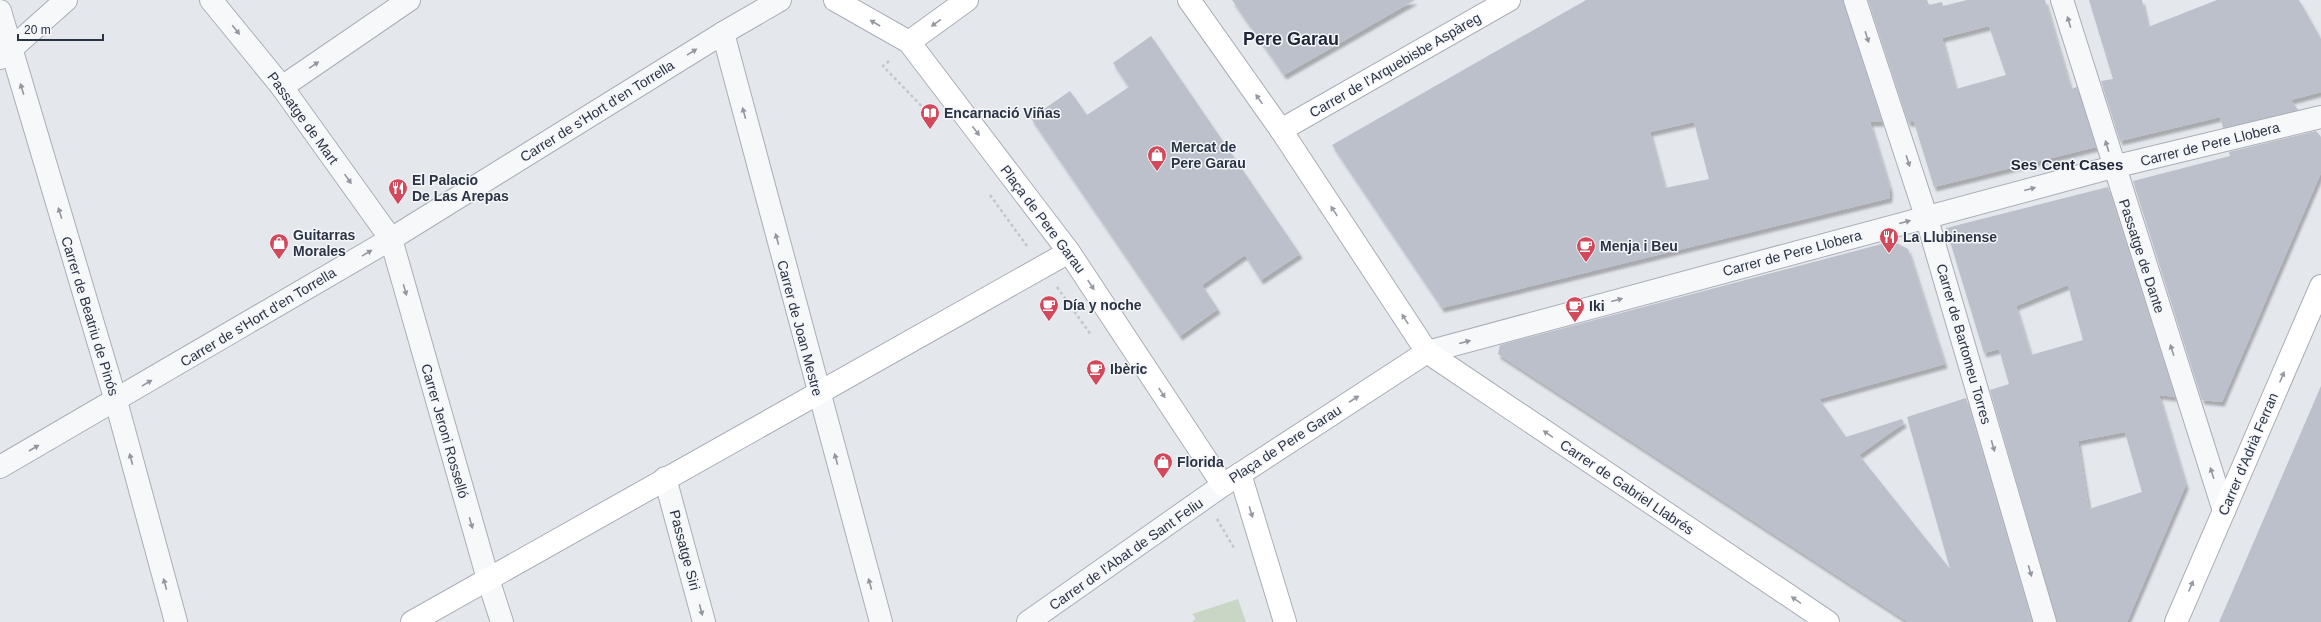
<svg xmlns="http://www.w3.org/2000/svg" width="2321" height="622" font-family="Arial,sans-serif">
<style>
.green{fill:#c9d6c5}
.building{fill:#bbc0ca;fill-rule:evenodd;filter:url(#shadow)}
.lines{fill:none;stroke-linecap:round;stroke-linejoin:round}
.street-casing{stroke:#a9aeb7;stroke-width:24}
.secondary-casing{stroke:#a9aeb7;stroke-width:24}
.path{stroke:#c2c5cb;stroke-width:2.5;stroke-dasharray:3 3;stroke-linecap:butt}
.street{stroke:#f7f8fa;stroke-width:22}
.secondary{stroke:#fff;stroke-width:22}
.oneway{fill:#9196a0}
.oneway2{fill:#959aa2}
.labels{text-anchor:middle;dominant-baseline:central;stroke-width:3;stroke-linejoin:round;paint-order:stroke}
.street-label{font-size:14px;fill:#2b3445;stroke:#f4f6f9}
.poi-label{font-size:14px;font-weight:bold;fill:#2b3445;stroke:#f4f6f9;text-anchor:start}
.neighbourhood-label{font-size:15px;font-weight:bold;fill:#1d2536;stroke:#f4f6f9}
.district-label{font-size:18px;font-weight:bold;fill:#1d2536;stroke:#f4f6f9}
</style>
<defs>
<filter id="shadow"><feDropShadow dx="2.5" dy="4.5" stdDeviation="1" flood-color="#0004"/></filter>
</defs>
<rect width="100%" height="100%" fill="#e4e7ec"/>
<path class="green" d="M1238,599L1246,622H1192L1196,618L1192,614Z"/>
<g class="building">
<path d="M1232,0H1415L1284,75Z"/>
<path d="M1586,0H1843L1882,122H1870L1890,188V198L1442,308L1332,145ZM1694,122L1709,179L1665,188L1650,132Z"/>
<path d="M1868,0H1927L1929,5L1942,2L1943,6L1967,0H2045L2071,89L2077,87L2096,147L1934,187L1914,122H1908ZM1989,26L2006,75L1956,89L1942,38Z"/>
<path d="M2089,0H2142L2148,27L2217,0H2299L2321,39V92L2291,100L2298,110L2223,128L2220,117L2120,141L2101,81L2113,79Z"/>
<path d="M1151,36L1300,254L1261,280L1245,255L1202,285L1218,309L1180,336L1031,118L1070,91L1087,115L1129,87L1113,63Z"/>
<path d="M2316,131L2321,137V173L2222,402L2202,400L2133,181L2230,156L2229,152Z"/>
<path d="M2108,187L2175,397L2159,395L2186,485L2127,622H2057L1990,390L2009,384L1999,349L1984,353L1946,228ZM2068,285L2083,340L2031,355L2016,306ZM2125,432L2142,492L2089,509L2078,441Z"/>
<path d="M1893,241L1908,249L1945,364L1819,399L1846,437L1902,419L1904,423L1859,455L1950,569L1907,417L1966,398L2032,622H1908L1498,354L1500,345Z"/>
<path d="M2321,386V622H2219L2233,590Z"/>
</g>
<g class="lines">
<defs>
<g id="street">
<path d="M211,0L282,87L391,239L488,579L502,622"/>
<path d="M1855,0L1926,216L2045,622"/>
<path d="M2062,0L2224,511"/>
<path d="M0,11L116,401L176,622"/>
<path d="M723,33L881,622"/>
<path d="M1,58L66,0"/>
<path d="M282,87L409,0"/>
<path d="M1427,352L2113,167L2321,117"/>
<path d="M0,467L391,239L723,33L780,0"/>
<path d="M665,478L704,622"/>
<path d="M1028,622L1223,485"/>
</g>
<g id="secondary">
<path d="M835,0L909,42"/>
<path d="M967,0L909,42L1069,252L1223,485L1427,352"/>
<path d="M1189,0L1281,130L1427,352L1828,622"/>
<path d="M1281,130L1509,0"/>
<path d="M1240,474L1285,622"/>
<path d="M412,622L1069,252"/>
<path d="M2176,622L2321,286"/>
</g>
</defs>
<use href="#street" class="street-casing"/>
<use href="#secondary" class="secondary-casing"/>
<g class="path">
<path d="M889,61L883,66L931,116"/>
<path d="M990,195L1027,246"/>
<path d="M1057,287L1091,335"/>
<path d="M1217,519L1234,548"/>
</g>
<use href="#street" class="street"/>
<use href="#secondary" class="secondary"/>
</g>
<defs><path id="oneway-solid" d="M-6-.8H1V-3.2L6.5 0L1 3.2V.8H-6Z"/></defs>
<g class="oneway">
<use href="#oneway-solid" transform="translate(2069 22) rotate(-107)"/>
<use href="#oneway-solid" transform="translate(236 30) rotate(51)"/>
<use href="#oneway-solid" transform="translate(1867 37) rotate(72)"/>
<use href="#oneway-solid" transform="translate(692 52) rotate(-32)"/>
<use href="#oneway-solid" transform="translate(314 65) rotate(-34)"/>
<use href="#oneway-solid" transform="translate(22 89) rotate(-107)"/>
<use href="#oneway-solid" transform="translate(744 113) rotate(-105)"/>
<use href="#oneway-solid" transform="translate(2107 146) rotate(-107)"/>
<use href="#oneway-solid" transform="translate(1908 161) rotate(72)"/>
<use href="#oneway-solid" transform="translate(348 179) rotate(55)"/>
<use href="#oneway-solid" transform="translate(2030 189) rotate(-15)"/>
<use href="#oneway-solid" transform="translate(60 213) rotate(-107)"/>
<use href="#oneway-solid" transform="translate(1905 222) rotate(-15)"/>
<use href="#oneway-solid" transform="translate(777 239) rotate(-105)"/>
<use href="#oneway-solid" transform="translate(367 253) rotate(-31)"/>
<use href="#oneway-solid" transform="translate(405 290) rotate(74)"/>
<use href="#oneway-solid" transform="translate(1617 300) rotate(-15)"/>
<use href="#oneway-solid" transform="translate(1465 342) rotate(-15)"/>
<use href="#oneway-solid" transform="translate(2172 350) rotate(-108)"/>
<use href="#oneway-solid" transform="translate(147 383) rotate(-31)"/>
<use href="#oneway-solid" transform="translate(1993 446) rotate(74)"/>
<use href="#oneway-solid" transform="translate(34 448) rotate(-30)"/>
<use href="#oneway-solid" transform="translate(131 459) rotate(-105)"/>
<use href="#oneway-solid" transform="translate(836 459) rotate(-105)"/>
<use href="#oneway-solid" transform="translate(2212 473) rotate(-108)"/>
<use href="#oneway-solid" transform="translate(471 523) rotate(74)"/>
<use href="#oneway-solid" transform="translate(2030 571) rotate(74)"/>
<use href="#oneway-solid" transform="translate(165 584) rotate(-105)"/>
<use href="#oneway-solid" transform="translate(870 584) rotate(-105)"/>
<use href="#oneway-solid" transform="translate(701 610) rotate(75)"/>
</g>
<g class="oneway2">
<use href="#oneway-solid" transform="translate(875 23) rotate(-150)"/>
<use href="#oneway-solid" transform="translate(936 23) rotate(144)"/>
<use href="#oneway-solid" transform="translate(1259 99) rotate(-125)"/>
<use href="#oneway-solid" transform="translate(976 131) rotate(53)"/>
<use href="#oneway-solid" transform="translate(1334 211) rotate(-123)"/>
<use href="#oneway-solid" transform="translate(1091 285) rotate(57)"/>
<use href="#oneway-solid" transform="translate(1405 319) rotate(-123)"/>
<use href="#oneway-solid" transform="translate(2282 377) rotate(-67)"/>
<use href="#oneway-solid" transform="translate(1162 393) rotate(57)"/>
<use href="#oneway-solid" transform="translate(1354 399) rotate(-33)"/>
<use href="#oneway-solid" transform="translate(1548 434) rotate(-146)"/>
<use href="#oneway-solid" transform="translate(1251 512) rotate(73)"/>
<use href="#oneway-solid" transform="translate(2191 586) rotate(-67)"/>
<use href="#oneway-solid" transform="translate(1796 600) rotate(-146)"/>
</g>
<defs>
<symbol id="library-pin" viewBox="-11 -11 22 30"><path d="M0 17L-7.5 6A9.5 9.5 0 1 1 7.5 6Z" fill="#d1495b" stroke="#f4f6f9"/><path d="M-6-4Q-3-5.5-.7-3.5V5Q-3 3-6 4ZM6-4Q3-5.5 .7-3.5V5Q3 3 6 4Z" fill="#fff"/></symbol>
<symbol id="shop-pin" viewBox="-11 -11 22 30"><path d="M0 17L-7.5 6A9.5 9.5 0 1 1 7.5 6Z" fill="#d1495b" stroke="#f4f6f9"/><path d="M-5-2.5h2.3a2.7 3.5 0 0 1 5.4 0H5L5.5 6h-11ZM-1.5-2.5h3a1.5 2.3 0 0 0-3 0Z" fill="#fff"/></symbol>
<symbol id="restaurant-pin" viewBox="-11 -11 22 30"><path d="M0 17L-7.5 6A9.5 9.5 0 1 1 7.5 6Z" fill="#d1495b" stroke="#f4f6f9"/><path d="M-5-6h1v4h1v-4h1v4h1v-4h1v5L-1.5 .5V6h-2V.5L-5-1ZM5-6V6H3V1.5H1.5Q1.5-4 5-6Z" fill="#fff"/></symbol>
<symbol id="cafe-pin" viewBox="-11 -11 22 30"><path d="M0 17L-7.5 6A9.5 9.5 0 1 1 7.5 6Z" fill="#d1495b" stroke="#f4f6f9"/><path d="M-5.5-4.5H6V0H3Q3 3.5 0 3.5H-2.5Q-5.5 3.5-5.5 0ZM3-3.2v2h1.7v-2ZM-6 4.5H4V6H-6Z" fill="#fff"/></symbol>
</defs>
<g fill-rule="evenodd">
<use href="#library-pin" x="919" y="102" width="22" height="30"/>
<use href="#shop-pin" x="1146" y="144" width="22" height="30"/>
<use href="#restaurant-pin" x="387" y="177" width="22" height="30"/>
<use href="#restaurant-pin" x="1878" y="226" width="22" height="30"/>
<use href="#shop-pin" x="268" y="232" width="22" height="30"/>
<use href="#cafe-pin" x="1575" y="235" width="22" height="30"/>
<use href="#cafe-pin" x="1038" y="294" width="22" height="30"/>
<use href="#cafe-pin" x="1564" y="295" width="22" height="30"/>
<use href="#cafe-pin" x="1085" y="358" width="22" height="30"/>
<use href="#shop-pin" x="1152" y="451" width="22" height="30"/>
</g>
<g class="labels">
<g class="street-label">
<text transform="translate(1395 65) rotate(-30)">Carrer de l'Arquebisbe Aspàreg</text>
<text transform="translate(597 111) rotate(-32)">Carrer de s'Hort d'en Torrella</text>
<text transform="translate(303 118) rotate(54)">Passatge de Mart</text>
<text transform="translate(2210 144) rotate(-14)">Carrer de Pere Llobera</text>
<text transform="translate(1043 219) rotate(53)">Plaça de Pere Garau</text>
<text transform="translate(1792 253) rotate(-15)">Carrer de Pere Llobera</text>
<text transform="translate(2142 256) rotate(72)">Passatge de Dante</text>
<text transform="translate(90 316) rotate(73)">Carrer de Beatriu de Pinós</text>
<text transform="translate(258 317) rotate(-31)">Carrer de s'Hort d'en Torrella</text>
<text transform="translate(800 328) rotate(75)">Carrer de Joan Mestre</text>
<text transform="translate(1964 344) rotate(74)">Carrer de Bartomeu Torres</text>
<text transform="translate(445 431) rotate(74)">Carrer Jeroni Rosselló</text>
<text transform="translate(1285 444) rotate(-33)">Plaça de Pere Garau</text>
<text transform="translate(2248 454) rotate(-67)">Carrer d'Adrià Ferran</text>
<text transform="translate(1627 487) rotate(34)">Carrer de Gabriel Llabrés</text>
<text transform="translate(685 550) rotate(75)">Passatge Siri</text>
<text transform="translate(1126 554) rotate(-35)">Carrer de l'Abat de Sant Feliu</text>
</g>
<g class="poi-label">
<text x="944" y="113">Encarnació Viñas</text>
<text x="1171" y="147">Mercat de<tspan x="1171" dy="16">Pere Garau</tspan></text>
<text x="412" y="180">El Palacio<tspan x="412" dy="16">De Las Arepas</tspan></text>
<text x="293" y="235">Guitarras<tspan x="293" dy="16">Morales</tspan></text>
<text x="1903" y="237">La Llubinense</text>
<text x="1600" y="246">Menja i Beu</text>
<text x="1063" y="305">Día y noche</text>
<text x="1589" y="306">Iki</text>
<text x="1110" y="369">Ibèric</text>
<text x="1177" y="462">Florida</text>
</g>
<g class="neighbourhood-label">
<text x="2067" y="164">Ses Cent Cases</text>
</g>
<g class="district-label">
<text x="1291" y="39">Pere Garau</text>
</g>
</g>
<path d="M18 34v6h85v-6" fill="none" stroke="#2b3445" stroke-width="2"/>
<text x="24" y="34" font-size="12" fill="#2b3445" stroke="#f4f6f9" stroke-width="3" paint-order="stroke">20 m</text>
</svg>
